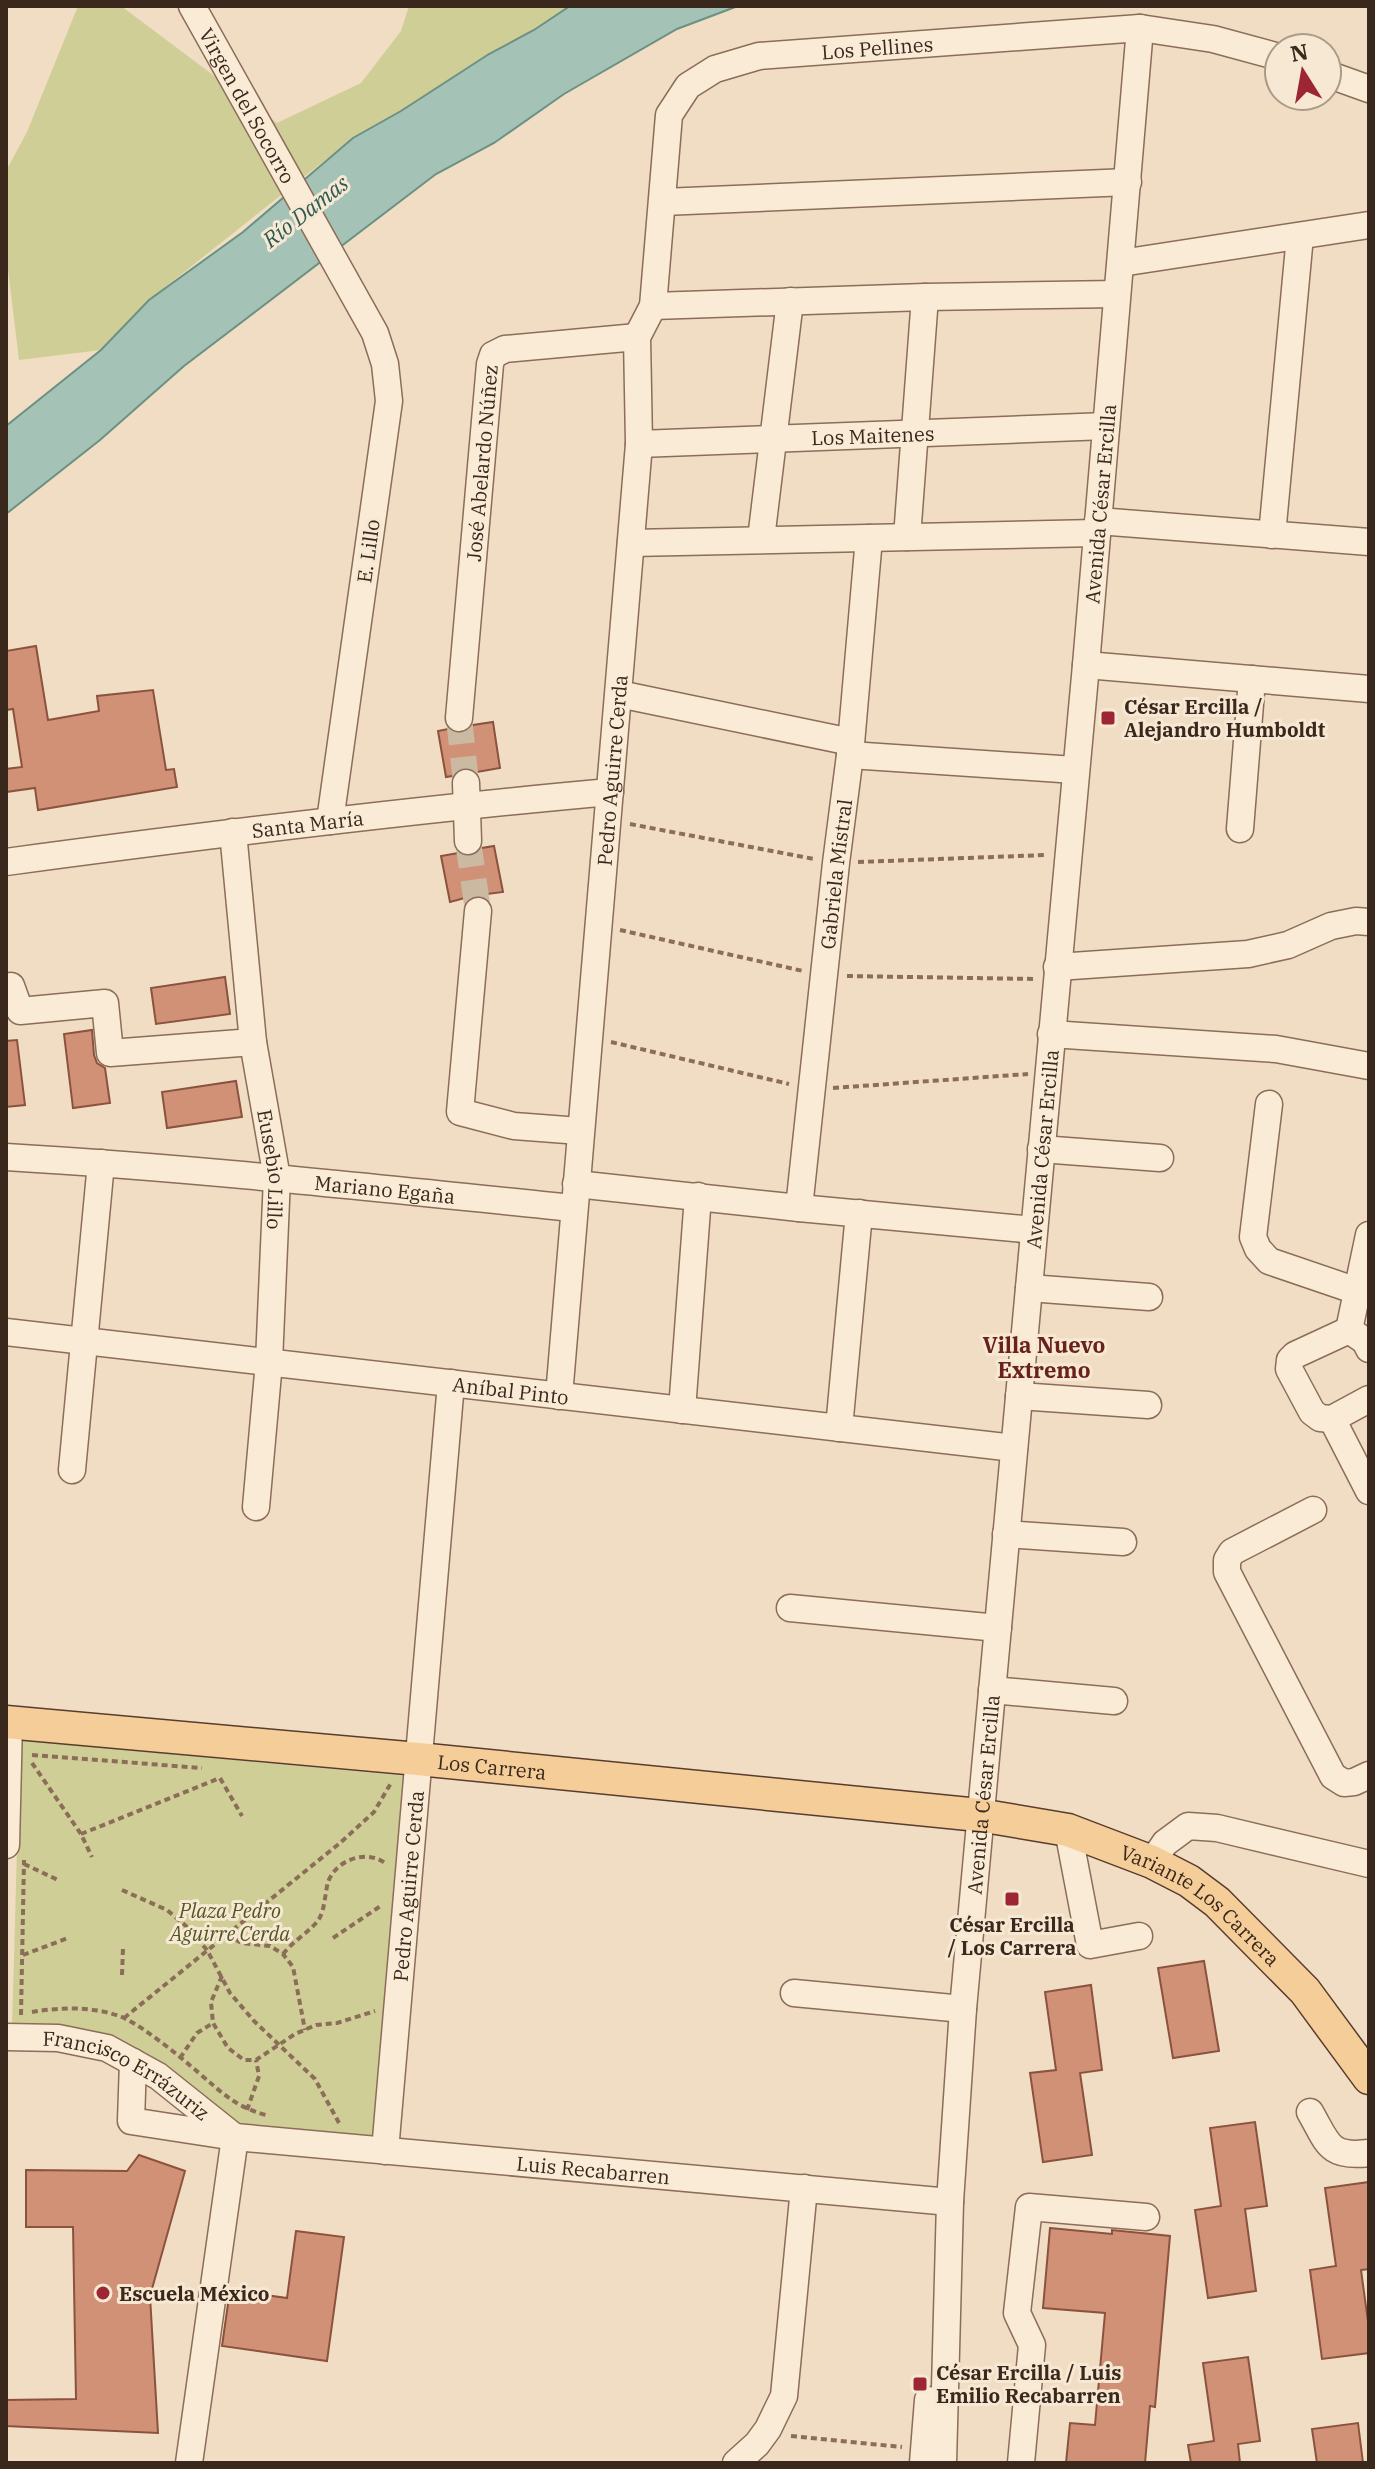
<svg xmlns="http://www.w3.org/2000/svg" width="1375" height="2469" font-family="'IBM Plex Serif',serif">
<style>
.green{fill:#cfce96}
.water{fill:#a5c2b6;stroke:#6b9183;stroke-width:2}
.building{fill:#d09177;stroke:#8b533d;stroke-width:2}
.lines{fill:none;stroke-linecap:round;stroke-linejoin:round}
.minor-tunnel{stroke:#ccb9a2;stroke-width:26;stroke-dasharray:26 13;stroke-linecap:butt}
.minor-casing{stroke:#8b6d59;stroke-width:29}
.major-casing{stroke:#583c2d;stroke-width:35}
.path{stroke:#8b6d59;stroke-width:4;stroke-dasharray:6 4;stroke-linecap:butt}
.minor{stroke:#faebd6;stroke-width:26}
.major{stroke:#f5cd99;stroke-width:32}
.poi-dot{fill:#9d2635;stroke:#f7e8d3;stroke-width:3}
.labels{text-anchor:middle;dominant-baseline:central;stroke-width:6;stroke-linejoin:round;paint-order:stroke}
.street-label{font-size:20px;fill:#3a281d;stroke:#f7e8d3}
.poi-label{font-size:20px;font-weight:bold;fill:#3a281d;stroke:#f7e8d3;text-anchor:start}
.park-label{font-size:20px;font-style:italic;fill:#515723;stroke:#f7e8d3}
.water-label{font-size:22px;font-style:italic;fill:#2c5a52;stroke:#f7e8d3}
.neighbourhood-label{font-size:22px;font-weight:bold;fill:#69221b;stroke:#f7e8d3}
</style>
<rect width="100%" height="100%" fill="#f0ddc3"/>
<g class="green">
<path d="M78,6H121L277,123L361,83L401,31L409,6H570L534,30L489,54L401,111L353,138L149,300L101,350L19,360L6,253V171L27,132Z"/>
<path d="M20,1740L407,1776L371,2145L240,2131L162,2069L12,2030Z"/>
</g>
<path class="water" d="M570,6H738L677,29L564,94L494,143L436,174L184,366L100,440L6,514V426L101,350L149,300L243,232L353,138L401,111L489,54L534,30Z"/>
<g class="building">
<path d="M36,646L48,720L99,711L97,696L153,690L166,770L174,769L177,787L38,810L35,788L6,792V769L22,767L13,709L6,710V651Z"/>
<path d="M493,722L500,768L477,772L465,767L457,770L452,776L446,777L438,731L448,729L458,734L466,732L473,725Z"/>
<path d="M494,846L503,892L472,896L450,902L441,856L458,853L469,857L477,854L482,848Z"/>
<path d="M225,977L230,1014L156,1024L151,988Z"/>
<path d="M92,1030L94,1055L97,1063L105,1068L110,1103L73,1108L64,1034Z"/>
<path d="M17,1040L25,1105L6,1107V1041Z"/>
<path d="M236,1081L242,1117L167,1128L162,1092Z"/>
<path d="M1204,1961L1219,2051L1173,2058L1158,1968Z"/>
<path d="M1091,1985L1102,2070L1080,2073L1092,2155L1043,2162L1030,2073L1056,2070L1045,1992Z"/>
<path d="M1255,2122L1267,2206L1245,2209L1256,2291L1208,2298L1195,2210L1221,2206L1210,2128Z"/>
<path d="M139,2155L185,2171L150,2296L158,2433L6,2426V2400L76,2399L73,2227H26V2170L127,2171Z"/>
<path d="M1369,2182V2269L1361,2270L1369,2329V2353L1322,2359L1310,2270L1336,2266L1325,2188Z"/>
<path d="M1050,2228L1112,2234V2230L1170,2236L1155,2407L1150,2406L1145,2463H1066L1070,2423L1095,2425L1105,2313L1043,2308Z"/>
<path d="M296,2231L344,2237L327,2361L222,2346L230,2290L287,2298Z"/>
<path d="M1248,2357L1260,2441L1238,2444L1240,2463H1191L1188,2445L1214,2441L1203,2363Z"/>
<path d="M1358,2423L1363,2463H1317L1312,2429Z"/>
</g>
<g class="lines">
<g class="minor-tunnel">
<path d="M459,718L466,783"/>
<path d="M468,841L478,911"/>
</g>
<defs>
<g id="minor">
<path id="s1" d="M192,6L375,333L385,364L389,401L330,821"/>
<path d="M1327,74L1369,89"/>
<path d="M663,202L1128,182"/>
<path d="M1121,263L1369,225"/>
<path d="M653,306L925,297L1117,294"/>
<path id="s2" d="M639,444L1106,426"/>
<path d="M1098,521L1369,542"/>
<path d="M1272,535L1300,236"/>
<path d="M907,537L925,297"/>
<path d="M761,539L790,301"/>
<path d="M631,543L1096,533"/>
<path d="M1086,665L1369,689"/>
<path d="M619,694L851,742"/>
<path id="s3" d="M459,718L490,364L493,355L505,349L637,337"/>
<path d="M850,755L1075,770"/>
<path d="M466,783L468,841"/>
<path d="M1240,829L1252,679"/>
<path id="s4" d="M233,832L253,1042L277,1178L269,1362L256,1507"/>
<path id="s5" d="M6,862C207,835 408,810 610,792"/>
<path d="M478,911L460,1112L514,1126L580,1131"/>
<path d="M1057,967L1248,954L1288,945L1331,926L1356,921L1369,922"/>
<path d="M6,987L11,986L20,1011L105,1003L110,1053L253,1042"/>
<path d="M1051,1034L1276,1049L1369,1066"/>
<path d="M1269,1104L1253,1237L1258,1249L1269,1261L1357,1291"/>
<path d="M1041,1149L1160,1158"/>
<path id="s6" d="M6,1157C196,1168 385,1189 573,1208"/>
<path d="M576,1184L799,1208L1034,1230"/>
<path id="s7" d="M799,1208L836,863L850,755L869,538"/>
<path d="M1029,1288L1149,1297"/>
<path d="M1349,1330L1295,1355L1290,1360L1289,1369L1312,1412L1320,1418L1332,1419L1369,1399"/>
<path d="M1349,1330L1369,1235"/>
<path d="M1349,1330L1365,1341L1369,1349"/>
<path id="s8" d="M6,1332L1014,1448"/>
<path id="s9" d="M559,1396L639,444L637,337L653,306L669,115L688,86L715,69L759,56L1140,28L1213,39L1279,57"/>
<path d="M1019,1396L1148,1405"/>
<path d="M682,1410L698,1196"/>
<path d="M1332,1419L1369,1491"/>
<path d="M839,1428L859,1213"/>
<path d="M72,1470L101,1163"/>
<path d="M1313,1510L1232,1552L1227,1560V1572L1333,1776L1344,1783L1354,1782L1369,1775"/>
<path d="M1006,1534L1123,1542"/>
<path d="M790,1608L998,1628"/>
<path d="M992,1690L1114,1701"/>
<path d="M1068,1830L1090,1945L1139,1936"/>
<path d="M6,1845L9,1722"/>
<path d="M1152,1862L1165,1843L1188,1826L1217,1828L1369,1864"/>
<path d="M794,1993L963,2009"/>
<path id="s10" d="M6,2037L58,2038L107,2048L158,2076L232,2135"/>
<path id="s11" d="M133,2062L131,2121L235,2137L950,2202"/>
<path d="M1310,2112C1328,2143 1328,2158 1369,2153"/>
<path id="s12" d="M385,2151L451,1383"/>
<path d="M189,2463L235,2137"/>
<path d="M736,2463L757,2444L768,2429L784,2396L804,2188"/>
<path d="M923,2463L928,2400"/>
<path id="s13" d="M943,2463L950,2202L963,2009L1086,665L1140,28"/>
<path d="M1021,2463L1032,2345L1017,2313L1029,2207L1146,2217"/>
</g>
<g id="major">
<path id="s14" d="M6,1722L418,1759L979,1815L1068,1830L1152,1862L1189,1881L1217,1902L1305,1991L1369,2078"/>
</g>
</defs>
<use href="#minor" class="minor-casing"/>
<use href="#major" class="major-casing"/>
<g class="path">
<path d="M630,824L814,859"/>
<path d="M858,862L1045,855"/>
<path d="M620,930L803,971"/>
<path d="M847,976L1035,979"/>
<path d="M611,1042L789,1084"/>
<path d="M833,1088L1028,1074"/>
<path d="M32,1755L202,1768"/>
<path d="M32,1763L81,1834L92,1857"/>
<path d="M81,1834L220,1778L242,1816"/>
<path d="M24,1864L58,1880"/>
<path d="M122,1890L167,1910L186,1926L207,1950L230,1993L254,2021L315,2079L339,2123"/>
<path d="M227,1934L241,1943L270,1946L283,1954L293,1967L305,2030"/>
<path d="M333,1938L382,1905"/>
<path d="M283,1954C293,1941 311,1931 319,1919C325,1909 325,1893 328,1882C336,1860 366,1849 385,1863"/>
<path d="M23,1955L68,1938"/>
<path d="M122,1975L123,1948"/>
<path d="M222,1976L211,2002L213,2023L228,2048L244,2060H256L295,2034L316,2025L337,2023L375,2011"/>
<path d="M32,2012C61,2007 96,2006 124,2018C147,2029 179,2056 199,2073C222,2093 236,2107 266,2115"/>
<path d="M21,2015L24,1860"/>
<path d="M124,2018L340,1843L374,1812L391,1783"/>
<path d="M180,2058L197,2033L213,2023"/>
<path d="M247,2110L259,2076L256,2060"/>
<path d="M791,2436L902,2447"/>
</g>
<use href="#minor" class="minor"/>
<use href="#major" class="major"/>
</g>
<g class="poi-dot">
<rect x="1100" y="710" width="16" height="16" rx="4"/>
<rect x="1004" y="1891" width="16" height="16" rx="4"/>
<circle cx="103" cy="2293" r="8"/>
<rect x="912" y="2376" width="16" height="16" rx="4"/>
</g>
<g class="labels">
<g class="street-label">
<text stroke="none"><textPath href="#s9" startOffset="1520">Los Pellines</textPath></text>
<text stroke="none"><textPath href="#s1" startOffset="114">Virgen del Socorro</textPath></text>
<text stroke="none"><textPath href="#s2" startOffset="234">Los Maitenes</textPath></text>
<text stroke="none"><textPath href="#s3" startOffset="256">José Abelardo Núñez</textPath></text>
<text stroke="none"><textPath href="#s13" startOffset="1966">Avenida César Ercilla</textPath></text>
<text transform="translate(368 551) rotate(-82)">E. Lillo</text>
<text stroke="none"><textPath href="#s9" startOffset="628">Pedro Aguirre Cerda</textPath></text>
<text stroke="none"><textPath href="#s5" startOffset="304">Santa María</textPath></text>
<text stroke="none"><textPath href="#s7" startOffset="336">Gabriela Mistral</textPath></text>
<text stroke="none"><textPath href="#s13" startOffset="1318">Avenida César Ercilla</textPath></text>
<text stroke="none"><textPath href="#s4" startOffset="340">Eusebio Lillo</textPath></text>
<text stroke="none"><textPath href="#s6" startOffset="380">Mariano Egaña</textPath></text>
<text stroke="none"><textPath href="#s8" startOffset="508">Aníbal Pinto</textPath></text>
<text stroke="none"><textPath href="#s14" startOffset="488">Los Carrera</textPath></text>
<text stroke="none"><textPath href="#s13" startOffset="670">Avenida César Ercilla</textPath></text>
<text stroke="none"><textPath href="#s12" startOffset="266">Pedro Aguirre Cerda</textPath></text>
<text stroke="none"><textPath href="#s14" startOffset="1222">Variante Los Carrera</textPath></text>
<text stroke="none"><textPath href="#s10" startOffset="130">Francisco Errázuriz</textPath></text>
<text stroke="none"><textPath href="#s11" startOffset="524">Luis Recabarren</textPath></text>
</g>
<g class="poi-label">
<text x="1124" y="706">César Ercilla /<tspan x="1124" dy="23">Alejandro Humboldt</tspan></text>
<text x="1012" y="1924" text-anchor="middle">César Ercilla<tspan x="1012" dy="23">/ Los Carrera</tspan></text>
<text x="119" y="2293">Escuela México</text>
<text x="936" y="2372">César Ercilla / Luis<tspan x="936" dy="23">Emilio Recabarren</tspan></text>
</g>
<g class="park-label">
<text x="230" y="1910">Plaza Pedro<tspan x="230" dy="23">Aguirre Cerda</tspan></text>
</g>
<g class="water-label">
<text transform="translate(305 211) rotate(-38)">Río Damas</text>
</g>
<g class="neighbourhood-label">
<text x="1044" y="1344">Villa Nuevo<tspan x="1044" dy="25">Extremo</tspan></text>
</g>
</g>
<rect width="1375" height="2469" fill="none" stroke="#3a281d" stroke-width="16"/>
<g transform="translate(1303 72) rotate(349)"><circle r="38" fill="#f7e8d3" stroke="#ab9b8a" stroke-width="2"/>
<path d="M0-6L14 30L0 20L-14 30Z" fill="#9d2635"/>
<text y="-12" font-size="22" font-weight="bold" text-anchor="middle" fill="#3a281d">N</text>
</g>
</svg>
